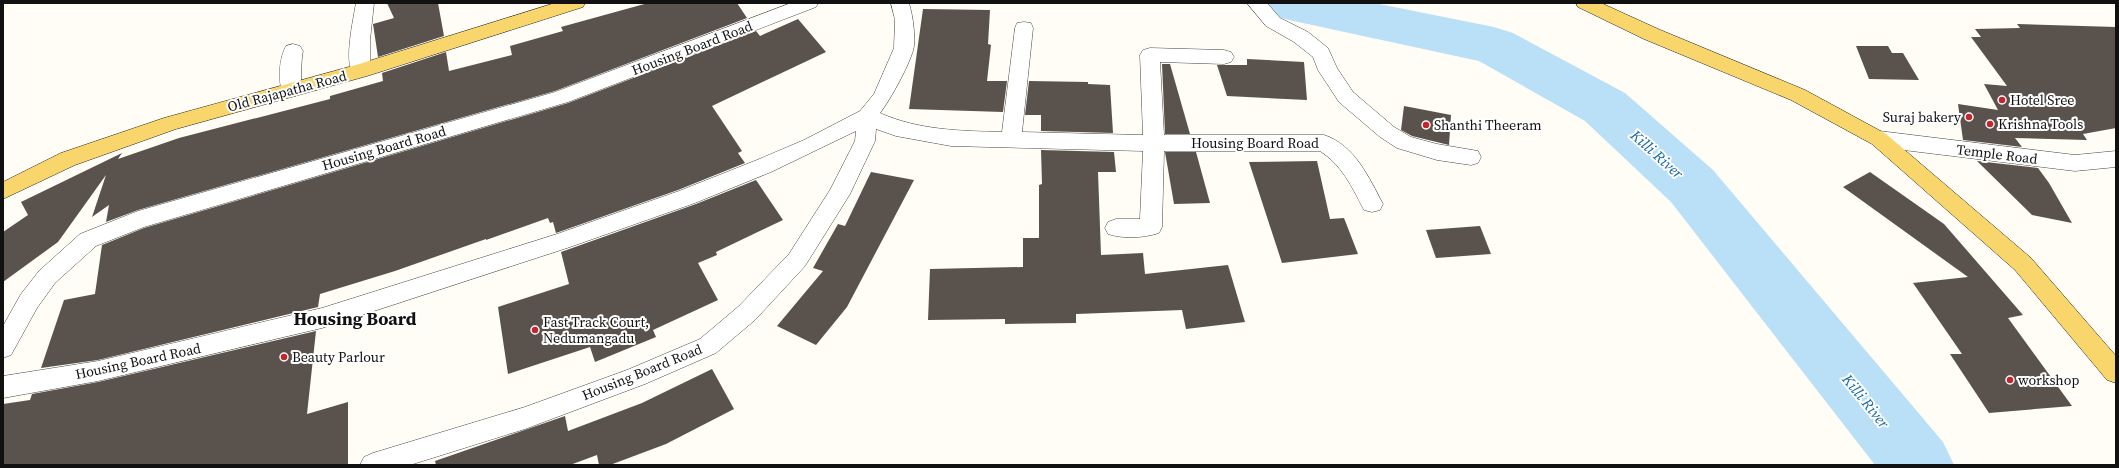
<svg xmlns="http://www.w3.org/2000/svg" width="2119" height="468" font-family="'Source Serif 4',serif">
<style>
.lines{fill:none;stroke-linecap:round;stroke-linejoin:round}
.river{fill:#b9e0f7;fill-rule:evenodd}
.building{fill:#5a524d}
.minor-casing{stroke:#444;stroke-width:1}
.major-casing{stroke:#222;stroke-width:1}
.minor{fill:#fff;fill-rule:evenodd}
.major{fill:#f9d66b;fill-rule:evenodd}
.poi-dot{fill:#c4262e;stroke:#fff;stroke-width:1.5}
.labels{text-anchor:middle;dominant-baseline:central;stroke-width:4;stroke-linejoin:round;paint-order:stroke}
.street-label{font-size:14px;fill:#111;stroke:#fff}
.poi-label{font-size:14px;fill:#111;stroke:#fff;text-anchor:start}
.water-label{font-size:15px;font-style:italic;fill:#1768a6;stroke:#fff}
.district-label{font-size:18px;font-weight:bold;fill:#111;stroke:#fff}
</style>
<rect width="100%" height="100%" fill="#fffdf5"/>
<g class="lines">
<path class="river" d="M1263,3H1374L1494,27L1513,33L1625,93L1713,170L1943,442L1954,465H1875L1671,202L1585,121L1479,61L1289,20L1271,15Z"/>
</g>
<g class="building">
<path d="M387,3H438L444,36L378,57L373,24L394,18Z"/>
<path d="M648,3H737L747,18L555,91L138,210L106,222L109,205L92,217L106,175L58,242L3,282V232L28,215L21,202L122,153L118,159L179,138L330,99V96L383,81L382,73L446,52L449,71L512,55L510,46L563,31L561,27Z"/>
<path d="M923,9L990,10L988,44L991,45L987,81H1007L1003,112L909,109Z"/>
<path d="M798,19L826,52L712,106L742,151L738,153L745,163L678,190L556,233L553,222L550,223L548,218L486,240V239L395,271L320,294L318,307L98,360L41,368L64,300L95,294L102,245L144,228L568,103L756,31L760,36Z"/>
<path d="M2017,24L2116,27V128L2083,134L2087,140L2015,138L2022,147L1963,140L1958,104L1998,110L1984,84L2007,86L1971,37H1981L1975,29L2020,28Z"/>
<path d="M1856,46H1888L1892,53H1903L1919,80L1869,79Z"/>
<path d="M1247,59L1304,62L1307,100L1227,96L1217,65H1247Z"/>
<path d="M1162,64H1170L1190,134H1165Z"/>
<path d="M1029,81L1088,82V84L1110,85L1113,133L1041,131V115H1025Z"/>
<path d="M1404,106L1451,115L1449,145L1412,136L1401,130Z"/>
<path d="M1041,150L1114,152L1116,172H1098L1101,255L1143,253L1145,274L1228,265L1245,322L1186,329L1182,310L1076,314V323L1005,324V319L928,320L930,269L1023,267V238H1039V185L1042,184Z"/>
<path d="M1165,152H1196L1210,203L1174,204Z"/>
<path d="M1317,161L1330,219L1344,218L1358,254L1282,263L1249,162Z"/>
<path d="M1977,161L2038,168L2049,183L2072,223L2032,215Z"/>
<path d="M871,172L914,180L847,307L816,345L777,326L823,271L813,268L838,224L845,226Z"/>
<path d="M1870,172L1944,224L2023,315L2008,318L2072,406L1989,413L1950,354H1962L1913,283L1968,277L1843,187Z"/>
<path d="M756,180L783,220L716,252L717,255L698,263L718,300L653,330L656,337L595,362L590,347L508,374L498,307L569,284L561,252L696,204Z"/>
<path d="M1480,226L1491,254L1436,258L1426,230Z"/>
<path d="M316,331L307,414L348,402V465H3V404L30,400L32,394L98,382Z"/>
<path d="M712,369L734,409L666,444L610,465H599L597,455L570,465H436L435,461L565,416L568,431L642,403Z"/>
</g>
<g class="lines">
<defs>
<g id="minor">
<path d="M356,3H374L370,40V70L367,75L360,77L353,75C344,60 353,21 356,3Z"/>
<path d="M791,3H818L816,7L568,102L144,227L96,246L55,283L37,308L11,355L3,358V326L21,294L39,271L80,234L138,211L555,92Z"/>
<path d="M891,3H909C913,17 915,32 914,46C912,61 889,102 880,113C918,130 960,131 1002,132L1015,28L1017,23L1024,22L1031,23L1033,28L1022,132L1143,135L1140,55L1143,50L1150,48L1224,50L1231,52L1234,57L1231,62L1224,64L1160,62L1164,135H1324C1355,145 1369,178 1383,204L1380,210L1372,212L1364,210C1352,187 1342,165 1320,151H1164L1162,227L1159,233C1144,238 1123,239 1108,234L1105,228L1108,222L1116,219H1140L1143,151L951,146L896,136L876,129L875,141L850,194L805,266L755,320L716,353L645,384L525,429L410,465H360L364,457L373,453L525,407L627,370L700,339L739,306L789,254L830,190L855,141L856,131L771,172L695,203L570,247L322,328L98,381L3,398V376L98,361L322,308L557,234L679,191L757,160L804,140L860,111L874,94L894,48L895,20Z"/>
<path d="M1247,3H1267L1280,18L1308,32L1328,48L1337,68L1353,92L1394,127L1411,137L1437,144L1478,151L1481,157L1478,163L1471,165L1437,160L1397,148L1380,137L1339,102L1318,70L1313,57L1294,42L1266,26Z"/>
<path d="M293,44L300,46L303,51C300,63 303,87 298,95L291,97L284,95C277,83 279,58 286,46Z"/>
<path d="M1879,131L2075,155L2116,151V167L2075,171L1879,147L1872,144L1869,139L1872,134Z"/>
</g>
<g id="major">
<path d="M555,3H585L583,7L367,76L176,129L75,165L3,199V182L61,153L164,118L356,65Z"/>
<path d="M1576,3H1601L1658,29L1805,90L1886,134L2031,258L2116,356V383L2107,380L2015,270L1872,144L1791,100L1644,39L1578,7Z"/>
</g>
</defs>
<use href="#minor" class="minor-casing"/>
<use href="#major" class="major-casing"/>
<use href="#minor" class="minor"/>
<use href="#major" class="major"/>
</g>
<g class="poi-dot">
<circle cx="2002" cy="100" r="4"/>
<circle cx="1969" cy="117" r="4"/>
<circle cx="1990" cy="124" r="4"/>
<circle cx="1426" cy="125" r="4"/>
<circle cx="535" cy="330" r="4"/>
<circle cx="284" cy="357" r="4"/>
<circle cx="2010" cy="380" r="4"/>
</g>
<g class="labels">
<g class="street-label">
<text transform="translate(692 48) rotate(-21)">Housing Board Road</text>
<text transform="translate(287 91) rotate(-15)">Old Rajapatha Road</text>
<text x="1255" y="143">Housing Board Road</text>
<text transform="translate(384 148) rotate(-16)">Housing Board Road</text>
<text transform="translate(1997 154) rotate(7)">Temple Road</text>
<text transform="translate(138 361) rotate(-12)">Housing Board Road</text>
<text transform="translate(642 372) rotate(-22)">Housing Board Road</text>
</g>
<g class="poi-label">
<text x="2010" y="100">Hotel Sree</text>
<text x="1961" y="117" text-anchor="end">Suraj bakery</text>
<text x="1998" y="124">Krishna Tools</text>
<text x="1434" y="125">Shanthi Theeram</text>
<text x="543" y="322">Fast Track Court,<tspan x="543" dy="16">Nedumangadu</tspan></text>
<text x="292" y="357">Beauty Parlour</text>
<text x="2018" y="380">workshop</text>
</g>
<g class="water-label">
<text transform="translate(1657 154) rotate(42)">Killi River</text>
<text transform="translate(1866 401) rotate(51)">Killi River</text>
</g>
<g class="district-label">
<text x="355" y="318">Housing Board</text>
</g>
</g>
<rect width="2119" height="468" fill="none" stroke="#111111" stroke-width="8"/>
</svg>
